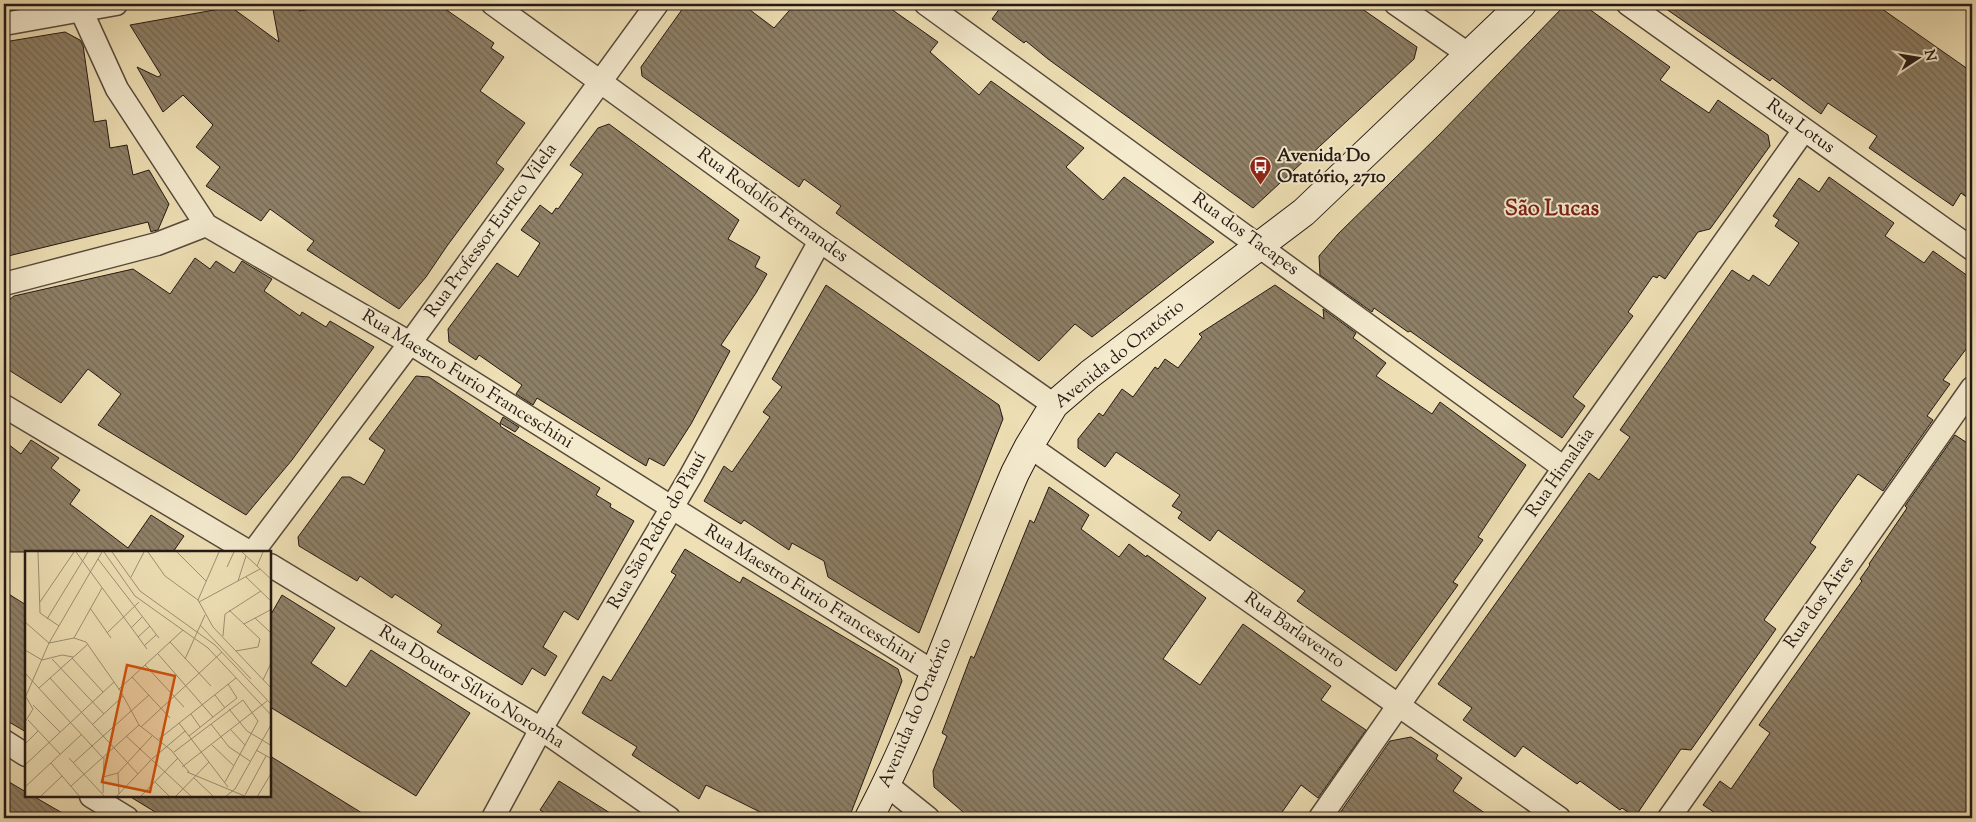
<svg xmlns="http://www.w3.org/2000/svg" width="1976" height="822" font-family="'Sorts Mill Goudy',serif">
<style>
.building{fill:url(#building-back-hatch);stroke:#251914}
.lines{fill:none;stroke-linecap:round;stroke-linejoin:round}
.minor-casing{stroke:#574a3c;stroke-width:25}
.secondary-casing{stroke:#251914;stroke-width:30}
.minor{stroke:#f4eace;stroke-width:22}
.secondary{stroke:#f4eace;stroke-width:28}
.labels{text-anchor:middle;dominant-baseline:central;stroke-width:4;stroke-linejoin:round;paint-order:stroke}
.street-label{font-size:18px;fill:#251914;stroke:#f4eace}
.poi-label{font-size:18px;font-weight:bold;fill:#251914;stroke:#f4eace;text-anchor:start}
.district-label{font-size:22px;font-weight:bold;fill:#7a1f14;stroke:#f4eace}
.inset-road{fill:none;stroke:#9e9074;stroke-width:1}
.view{fill:#d4530d;fill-opacity:0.15;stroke:#d4530d;stroke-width:2.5}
.inset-edge{fill:none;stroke:#251914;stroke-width:2.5}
</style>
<defs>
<pattern id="building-back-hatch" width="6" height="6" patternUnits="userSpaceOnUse" patternTransform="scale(1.25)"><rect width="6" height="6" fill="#8e8067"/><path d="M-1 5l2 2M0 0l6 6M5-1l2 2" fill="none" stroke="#746854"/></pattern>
</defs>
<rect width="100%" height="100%" fill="#eedfb4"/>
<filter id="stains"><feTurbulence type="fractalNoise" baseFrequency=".004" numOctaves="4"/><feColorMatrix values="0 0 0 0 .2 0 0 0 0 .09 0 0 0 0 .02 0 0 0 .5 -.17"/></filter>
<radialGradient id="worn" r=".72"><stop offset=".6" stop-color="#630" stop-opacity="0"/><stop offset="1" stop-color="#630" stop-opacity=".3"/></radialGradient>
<g class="building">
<path d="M272,4H298L299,11L337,5L338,4H438L494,43L491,48L504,57L480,91L525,123L496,163L504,169L447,246L426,277L399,309L307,250L314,241L270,209L261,221L206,186L220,167L196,147L213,125L183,95L163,112L137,67L158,77L161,75L130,25L231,7L279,42Z"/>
<path d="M686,4H742L774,28L795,4H884L938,42L930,52L979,95L991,81L1084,148L1066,167L1103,200L1124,177L1214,242L1092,337L1075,324L1039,361L836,213L841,206L804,179L799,187L642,76L641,67Z"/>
<path d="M1003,4H1355L1417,47L1414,59L1253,208L1048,59L1026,41L1024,43L992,19Z"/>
<path d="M1582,4L1670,67L1660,80L1709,113L1718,100L1768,135L1770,146L1710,229L1698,232L1665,279L1659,275L1657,278L1653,276L1628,312L1633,316L1573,397L1585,406L1562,438L1410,331L1408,332L1374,308L1372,312L1320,275L1319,256L1338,234L1440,134L1565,5Z"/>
<path d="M1659,4H1875L1972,72V201L1961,193L1953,206L1869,148L1877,136L1828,103L1821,114L1772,78L1770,81Z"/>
<path d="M65,32L80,40L83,45L94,122L106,120L110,148L127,145L133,175L149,170L169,204L158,230L153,231L151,232L148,222L4,257V42Z"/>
<path d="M609,124L739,220L728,239L760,257L755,267L767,274L756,293L721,345L730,351L691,424L664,466L649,458L646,466L537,398L533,405L516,394L522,385L479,355L476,360L449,342L448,329L497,263L518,277L540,243L521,230L540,205L552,214L556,208L558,209L583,174L570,165L598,128Z"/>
<path d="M1829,177L1894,223L1885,236L1924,263L1933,251L1972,279V341L1943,380L1950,384L1927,416L1933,420L1883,491L1858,474L1833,509L1810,543L1816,547L1764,620L1776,629L1691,750L1681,749L1635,817L1622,808L1620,810L1580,781L1577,784L1523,746L1515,757L1463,720L1472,708L1438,684L1589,473L1599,480L1630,437L1620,430L1732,270L1749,281L1753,275L1769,286L1799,243L1775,226L1779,220L1773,216L1799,178L1819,192Z"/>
<path d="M195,258L210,269L216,261L234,273L242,261L272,279L264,291L300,316L302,312L326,327L330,321L374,347L292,460L246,515L98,425L121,394L88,369L61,403L4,367V304L14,296L133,269L170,294Z"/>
<path d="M826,285L999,405L1003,419L919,633L828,577L824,561L792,543L789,550L744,520L741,524L704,501L724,466L732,472L770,417L763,412L782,387L772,379Z"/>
<path d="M1275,285L1324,319L1323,309L1356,333L1353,338L1386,363L1376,376L1432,414L1440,402L1526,465L1478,537L1483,540L1453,582L1458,585L1396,671L1297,601L1305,591L1218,530L1210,541L1178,518L1182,512L1172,506L1180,495L1116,452L1105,467L1078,448V439L1099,413L1103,416L1122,389L1133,397L1155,367L1158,369L1165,359L1178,368L1202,337L1199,334Z"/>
<path d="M416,376L429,377L501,425L500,426L600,488L596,495L611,504L610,507L634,521L578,620L564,611L543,647L557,656L545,676L532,668L522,685L437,632L442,625L395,594L392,598L360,576L357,581L299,546L298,537L342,477H350L364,485L385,450L369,439Z"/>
<path d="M503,417L519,427L515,432L500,423Z"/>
<path d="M1955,435L1972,446V818H1723L1703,805L1720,781L1731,789L1770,733L1759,725L1862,581L1860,579L1870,565L1869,564L1907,508L1905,506Z"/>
<path d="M31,440L59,458L51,468L80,490L70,504L128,548L151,515L184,536L173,552H4V441L21,454Z"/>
<path d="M1049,487L1089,515L1081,529L1119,557L1129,544L1146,557L1147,555L1206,598L1163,659L1200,685L1243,624L1331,686L1321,700L1366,730L1318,798L1301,785L1278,818H970L934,787L933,771L947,736L942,733L971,656L974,658L1030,520L1034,523Z"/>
<path d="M685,549L740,583L743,577L898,669L902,681L849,818H772L706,785L699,799L632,755L637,747L582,713L603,676L611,681L676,575L671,572Z"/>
<path d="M4,591L26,605V732L4,719Z"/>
<path d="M282,595L335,628L311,663L346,687L371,650L470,713L416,796L270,707V616Z"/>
<path d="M1411,737L1438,755L1436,759L1462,778L1453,791L1492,818H1347L1340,813L1390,741Z"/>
<path d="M270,756L370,818H165L129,796H270Z"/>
<path d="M4,779L26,792V796H33L71,818H4Z"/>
<path d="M559,781L618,818H554L540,810Z"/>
</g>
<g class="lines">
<defs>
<g id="minor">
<path d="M493,4L820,241L1054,405"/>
<path d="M926,4L1564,468"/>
<path d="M1396,4L1468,54"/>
<path d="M1628,4L1972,249"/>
<path d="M81,10L117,89L206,225L410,343L935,673"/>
<path d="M4,24L116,4"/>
<path d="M4,284L157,244L206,225"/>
<path d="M4,406L249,552"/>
<path d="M1029,446L1559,818"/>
<path d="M253,552L410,343L657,4"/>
<path d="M270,565L541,729L669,818"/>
<path d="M4,741L26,755"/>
<path d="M887,785L928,818"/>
<path d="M91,796L127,818"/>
<path d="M493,818L541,729L690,477L820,241"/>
<path d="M1320,818L1564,468L1804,130"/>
<path d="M1669,818L1972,388"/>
</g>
<path id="secondary" d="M869,818C927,707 965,588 1015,473L1029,446L1054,405L1090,374L1304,212L1522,4"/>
</defs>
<use href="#minor" class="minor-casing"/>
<use href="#secondary" class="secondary-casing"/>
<use href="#minor" class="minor"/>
<use href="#secondary" class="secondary"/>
</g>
<defs>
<symbol id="bus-pin" viewBox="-11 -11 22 30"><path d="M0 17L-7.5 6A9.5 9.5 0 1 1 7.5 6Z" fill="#8f2418" stroke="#f4eace"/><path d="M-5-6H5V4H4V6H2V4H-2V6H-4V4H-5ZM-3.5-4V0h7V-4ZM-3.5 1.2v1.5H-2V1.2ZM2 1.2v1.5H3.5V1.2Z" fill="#fff"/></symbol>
</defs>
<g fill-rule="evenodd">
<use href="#bus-pin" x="1248" y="154" width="25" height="34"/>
</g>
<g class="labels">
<g class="street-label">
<text transform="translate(1800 127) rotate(36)">Rua Lotus</text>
<text transform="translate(772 206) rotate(36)">Rua Rodolfo Fernandes</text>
<text transform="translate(492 231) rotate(-54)">Rua Professor Eurico Vilela</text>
<text transform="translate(1245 235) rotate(36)">Rua dos Tacapes</text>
<text transform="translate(1120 355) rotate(-39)">Avenida do Oratório</text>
<text transform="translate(467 380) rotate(32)">Rua Maestro Furio Franceschini</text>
<text transform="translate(1561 473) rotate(-55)">Rua Himalaia</text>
<text transform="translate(658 531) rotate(-60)">Rua São Pedro do Piauí</text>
<text transform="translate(810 595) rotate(32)">Rua Maestro Furio Franceschini</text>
<text transform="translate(1820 603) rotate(-55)">Rua dos Aires</text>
<text transform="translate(1294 631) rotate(35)">Rua Barlavento</text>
<text transform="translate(471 688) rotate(32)">Rua Doutor Sílvio Noronha</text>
<text transform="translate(916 713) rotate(-67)">Avenida do Oratório</text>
</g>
<g class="poi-label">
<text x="1277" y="157">Avenida Do<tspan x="1277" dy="21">Oratório, 2710</tspan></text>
</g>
<g class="district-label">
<text x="1552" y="210">São Lucas</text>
</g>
</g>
<g transform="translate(25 551)">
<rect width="246" height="246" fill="#eedfb4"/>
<path class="inset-road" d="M13,1L15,62L34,75M51,1L122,98M79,1L110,45L183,97L247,165M87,1L115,40L190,94L247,154M123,1L140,25L173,49L188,76L247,138M152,1L181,30M217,1L247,29M73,8L134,87M232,15L238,1M202,16L209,1M106,26L119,1M221,26L247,51M213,30L221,5M173,49L194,1M15,51L49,1M174,51L235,18M65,57L86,87M204,59L235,88L233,96M230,67L245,81M22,68L63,1M0,71L24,92L49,87L61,91L96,141L114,174L146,199L164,221M219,73L247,58M175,74L226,128M106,77L117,66M82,82L114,51M198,85L200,63L236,40M113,86L125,75M49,87L77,37M145,91L186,135M24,92L77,1M119,95L131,84M0,99L17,109L37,104L48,106M211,100L233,96M133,103L188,166M47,107L78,141M27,108L79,163M160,108L180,64M120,114L159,156M0,122L78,207M107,126L145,167M25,127L113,223M238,129L247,110M14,137L63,93M94,138L158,79M190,144L200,157M0,147L24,92M8,154L35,181M204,158L222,180L247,195M166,163L175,176M3,169L35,203M0,171L8,158L1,146M154,172L203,236M68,173L98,145M186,173L204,196L225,210M116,176L197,101M206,179L220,194M101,185L167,246M164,185L212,147L203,133M134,188L211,127M0,193L13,180M187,194L209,215M231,199L247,208M149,201L218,149L233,170L200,231M44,207L80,246M26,212L55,246M48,212L124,144M0,214L89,131M157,216L242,150M162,221L222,246M93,222L94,243M78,226L93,222L127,185M169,227L189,246M130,231L145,246M46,235L114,174M0,236L56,184M78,242L79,206M220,244L241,205M15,246L37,225M91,246L127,208L160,180M115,246L153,207M150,246L184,211M200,246L210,238L247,172M232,246L247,221"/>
<path class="view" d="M102,114L150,125L125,241L77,231Z"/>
<rect width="246" height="246" class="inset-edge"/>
</g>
<rect width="1976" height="822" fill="none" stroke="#eedfb4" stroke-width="20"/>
<rect x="5" y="5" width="1966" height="812" fill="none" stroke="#251914" stroke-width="2.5"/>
<rect x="10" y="10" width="1956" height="802" fill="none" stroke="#251914"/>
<g transform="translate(1918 58) rotate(78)" stroke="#f4eace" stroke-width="4" paint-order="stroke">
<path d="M0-4L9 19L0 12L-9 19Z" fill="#251914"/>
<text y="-8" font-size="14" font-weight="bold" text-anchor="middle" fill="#251914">N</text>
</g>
<rect width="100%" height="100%" filter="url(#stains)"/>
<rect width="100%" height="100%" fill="url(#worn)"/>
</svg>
